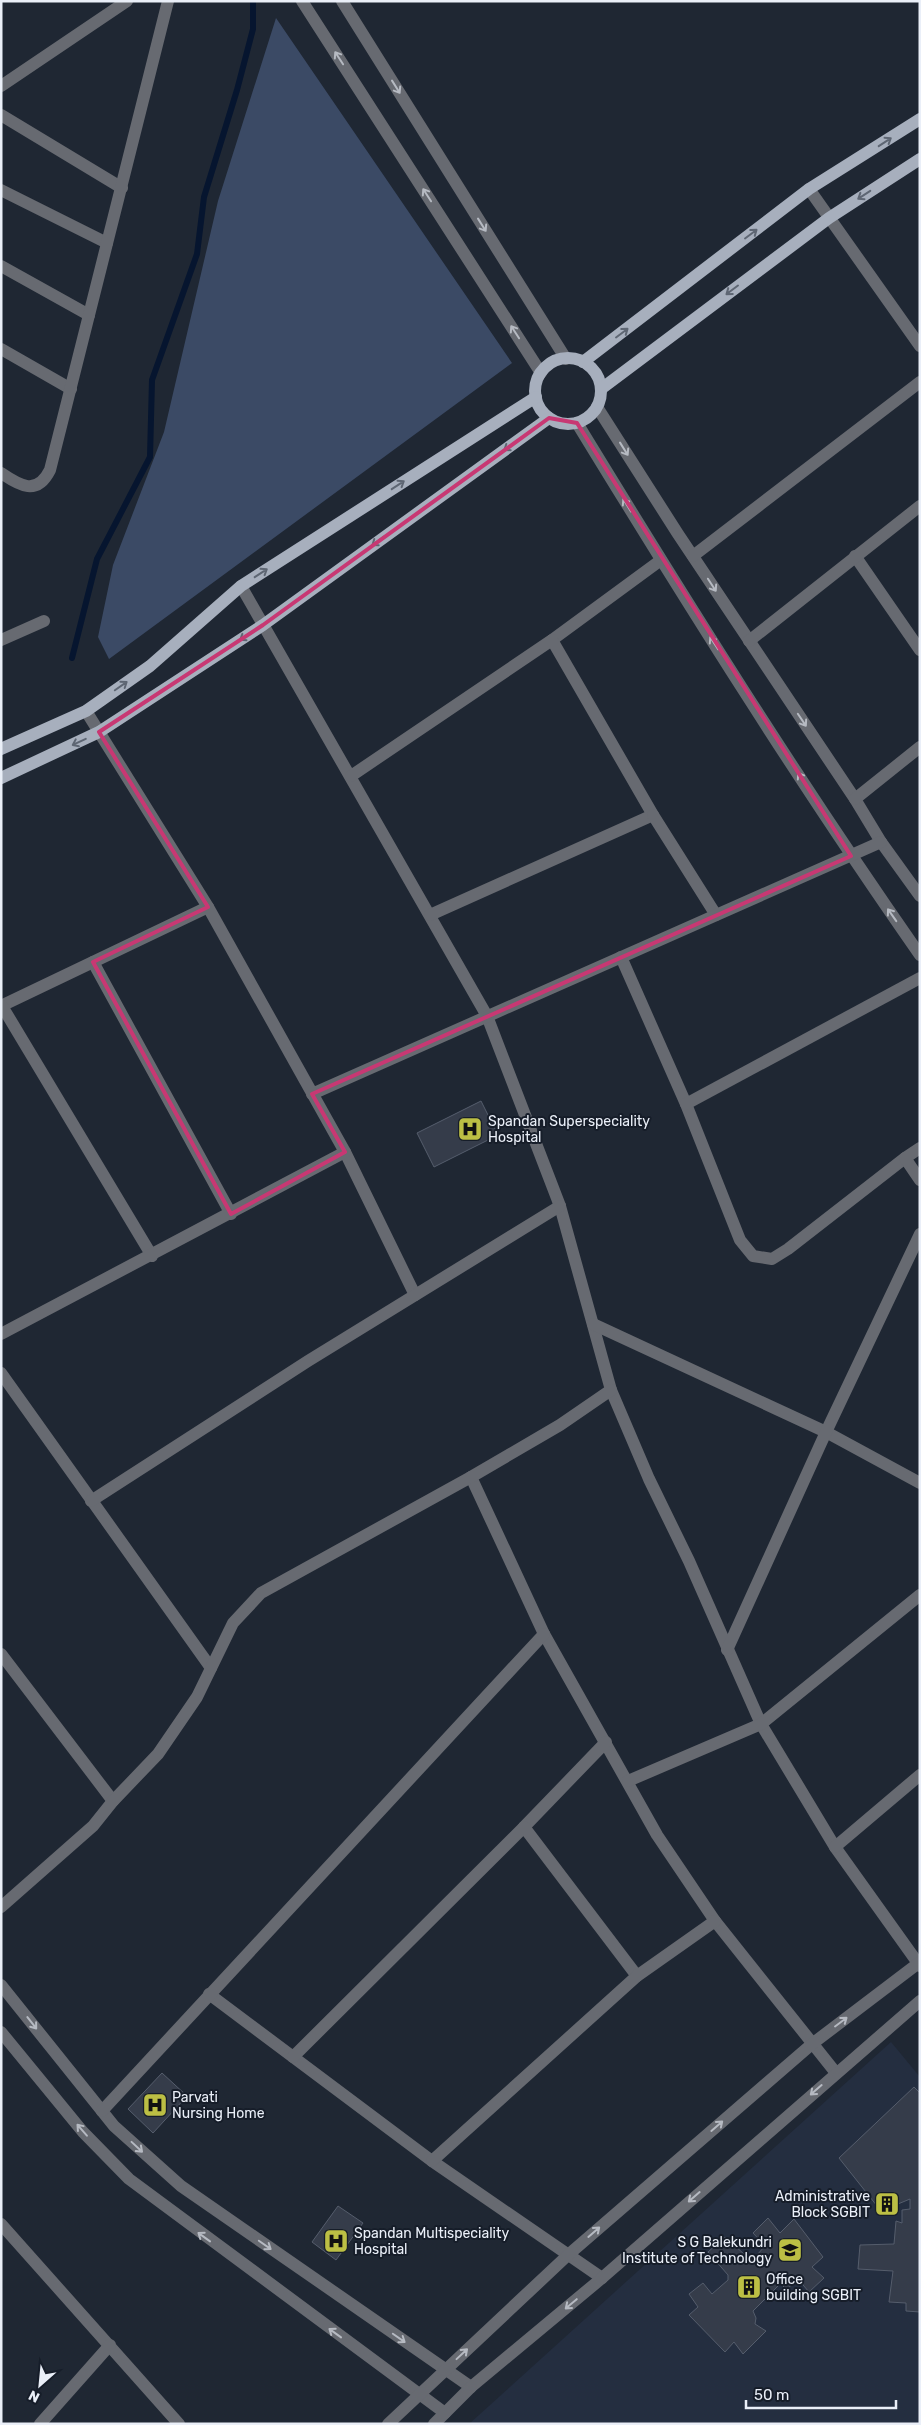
<svg xmlns="http://www.w3.org/2000/svg" width="921" height="2425" font-family="Rubik,sans-serif">
<style>
.built{fill:#242e40}
.green{fill:#3b4a65}
.lines{fill:none;stroke-linecap:round;stroke-linejoin:round}
.stream{stroke:#06152f;stroke-width:6}
.building{fill:#353c4a;stroke:#555d6c}
.minor{stroke:#676a71;stroke-width:12}
.major{stroke:#a7afbd;stroke-width:12}
.oneway{stroke:#b6bac2}
.oneway2{stroke:#5e6673}
.marked{fill:none;stroke:#c83873;stroke-width:4;stroke-linejoin:round}
.labels{text-anchor:middle;dominant-baseline:central;stroke-width:4;stroke-linejoin:round;paint-order:stroke}
.poi-label{font-size:14px;fill:#eaeff8;stroke:#161d29;text-anchor:start}
</style>
<rect width="100%" height="100%" fill="#1f2733"/>
<path class="built" d="M891,2042L920,2077V2424H469Z"/>
<path class="green" d="M276,18L512,363L109,659L98,637L113,565L164,432L218,201Z"/>
<g class="lines">
<path class="stream" d="M72,658L97,559L150,457L152,380L197,254L204,197L237,90L253,29V1"/>
</g>
<g class="building">
<path d="M481,1101L498,1135L434,1167L417,1133Z"/>
<path d="M162,2073L187,2096L153,2133L128,2109Z"/>
<path d="M914,2087L920,2093V2312L906,2311V2303L889,2302L893,2271L858,2269L860,2245L894,2244L896,2221L902,2223V2210L910,2209V2199L881,2211L839,2158Z"/>
<path d="M338,2206L363,2223L336,2260L312,2242Z"/>
<path d="M768,2218L780,2233L794,2219L823,2257L812,2267L824,2278L809,2292L798,2279L786,2290L781,2283L753,2311L756,2318L755,2324L766,2331L743,2354L734,2342L725,2352L689,2315L698,2307L689,2294L703,2283L712,2294L728,2280V2275L708,2252L725,2237L754,2263L756,2256L765,2246L753,2233Z"/>
</g>
<g class="lines">
<g class="minor">
<path d="M302,1L541,373"/>
<path d="M342,1L566,359"/>
<path d="M1,86L127,1"/>
<path d="M1,115L122,188"/>
<path d="M809,189L920,346"/>
<path d="M1,190L107,243"/>
<path d="M1,266L89,315"/>
<path d="M1,349L71,389"/>
<path d="M597,407L678,534L855,799L881,842L920,896"/>
<path d="M577,423C687,603 799,782 920,955"/>
<path d="M1,473C20,486 37,496 50,470L168,1"/>
<path d="M693,556L920,382"/>
<path d="M855,556L920,650"/>
<path d="M241,586L487,1016L560,1206L611,1390L649,1479L689,1561L761,1724L835,1847L920,1966"/>
<path d="M1,640L44,621"/>
<path d="M552,640L661,560"/>
<path d="M749,641L920,506"/>
<path d="M351,776L552,640L653,815L430,915"/>
<path d="M855,799L920,747"/>
<path d="M653,815L716,915"/>
<path d="M621,957L686,1104L740,1240L753,1256L772,1259L788,1249L905,1158"/>
<path d="M93,962L231,1214"/>
<path d="M1,1006L208,907L86,711"/>
<path d="M2,1006L152,1256"/>
<path d="M312,1094L881,842"/>
<path d="M686,1104L920,978"/>
<path d="M920,1148L905,1158L920,1180"/>
<path d="M345,1152L415,1295"/>
<path d="M593,1324L826,1432L920,1483"/>
<path d="M1,1334L345,1152L208,907"/>
<path d="M1,1373L211,1668"/>
<path d="M471,1477L544,1634L657,1835L715,1921L836,2073"/>
<path d="M91,1501L308,1361L560,1206"/>
<path d="M727,1650L826,1432L920,1234"/>
<path d="M1,1654L113,1801"/>
<path d="M628,1781L761,1724L920,1595"/>
<path d="M524,1827L606,1742"/>
<path d="M835,1847L920,1775"/>
<path d="M1,1907L93,1826L113,1801L158,1754L197,1697L233,1623L261,1593L471,1477L560,1425L611,1390"/>
<path d="M1,1985L114,2126L181,2186L471,2387"/>
<path d="M209,1994L432,2161L602,2278"/>
<path d="M1,2032L83,2132L129,2179L445,2413"/>
<path d="M293,2057L524,1827L637,1976"/>
<path d="M102,2111L544,1634"/>
<path d="M432,2161L637,1976L715,1921"/>
<path d="M1,2224L179,2424"/>
<path d="M40,2424L110,2345"/>
<path d="M388,2424L568,2255L812,2044L920,1962"/>
<path d="M434,2424L471,2387L602,2278L920,2001"/>
</g>
<g class="major">
<circle cx="568" cy="391" r="33"/>
<path d="M583,362L809,189L920,119"/>
<path d="M601,389L829,218L920,159"/>
<path d="M1,749L86,711L150,666L241,586L536,397"/>
<path d="M1,778L99,732L263,625L549,418"/>
</g>
</g>
<defs><path id="oneway-shaft" d="M-6 0H5M1.5-3L5.5 0L1.5 3" fill="none" stroke-width="1.6" stroke-linecap="round" stroke-linejoin="round" transform="scale(1.25)"/></defs>
<g class="oneway">
<use href="#oneway-shaft" transform="translate(339 58) rotate(-123)"/>
<use href="#oneway-shaft" transform="translate(396 87) rotate(58)"/>
<use href="#oneway-shaft" transform="translate(427 195) rotate(-123)"/>
<use href="#oneway-shaft" transform="translate(482 225) rotate(58)"/>
<use href="#oneway-shaft" transform="translate(515 332) rotate(-123)"/>
<use href="#oneway-shaft" transform="translate(624 449) rotate(58)"/>
<use href="#oneway-shaft" transform="translate(627 505) rotate(-122)"/>
<use href="#oneway-shaft" transform="translate(712 585) rotate(57)"/>
<use href="#oneway-shaft" transform="translate(714 643) rotate(-123)"/>
<use href="#oneway-shaft" transform="translate(802 720) rotate(56)"/>
<use href="#oneway-shaft" transform="translate(802 779) rotate(-123)"/>
<use href="#oneway-shaft" transform="translate(892 915) rotate(-125)"/>
<use href="#oneway-shaft" transform="translate(841 2022) rotate(-37)"/>
<use href="#oneway-shaft" transform="translate(32 2023) rotate(52)"/>
<use href="#oneway-shaft" transform="translate(816 2090) rotate(139)"/>
<use href="#oneway-shaft" transform="translate(717 2126) rotate(-41)"/>
<use href="#oneway-shaft" transform="translate(82 2130) rotate(-131)"/>
<use href="#oneway-shaft" transform="translate(137 2147) rotate(43)"/>
<use href="#oneway-shaft" transform="translate(694 2197) rotate(139)"/>
<use href="#oneway-shaft" transform="translate(594 2232) rotate(-41)"/>
<use href="#oneway-shaft" transform="translate(204 2237) rotate(-144)"/>
<use href="#oneway-shaft" transform="translate(265 2245) rotate(35)"/>
<use href="#oneway-shaft" transform="translate(571 2304) rotate(140)"/>
<use href="#oneway-shaft" transform="translate(335 2333) rotate(-144)"/>
<use href="#oneway-shaft" transform="translate(399 2338) rotate(35)"/>
<use href="#oneway-shaft" transform="translate(462 2354) rotate(-43)"/>
</g>
<g class="oneway2">
<use href="#oneway-shaft" transform="translate(885 142) rotate(-33)"/>
<use href="#oneway-shaft" transform="translate(864 195) rotate(147)"/>
<use href="#oneway-shaft" transform="translate(751 234) rotate(-37)"/>
<use href="#oneway-shaft" transform="translate(732 290) rotate(143)"/>
<use href="#oneway-shaft" transform="translate(622 333) rotate(-37)"/>
<use href="#oneway-shaft" transform="translate(510 446) rotate(144)"/>
<use href="#oneway-shaft" transform="translate(398 485) rotate(-33)"/>
<use href="#oneway-shaft" transform="translate(378 541) rotate(144)"/>
<use href="#oneway-shaft" transform="translate(261 573) rotate(-33)"/>
<use href="#oneway-shaft" transform="translate(246 636) rotate(147)"/>
<use href="#oneway-shaft" transform="translate(121 686) rotate(-35)"/>
<use href="#oneway-shaft" transform="translate(79 742) rotate(155)"/>
</g>
<path class="marked" d="M549,418L577,423L851,856L312,1094L345,1152L231,1214L93,962L208,907L99,732L263,625Z"/>
<defs>
<symbol id="hospital-square" viewBox="-11 -11 22 22"><rect x="-9" y="-9" width="18" height="18" rx="4" fill="#bcbf44" stroke="#161d29"/><path d="M-5-5h3v3.5h4V-5h3V5h-3V1.5h-4V5h-3Z" fill="#111"/></symbol>
<symbol id="building-square" viewBox="-11 -11 22 22"><rect x="-9" y="-9" width="18" height="18" rx="4" fill="#bcbf44" stroke="#161d29"/><path d="M-4-6H4V6H1V3H-1V6H-4ZM-2.5-4.3h1.7v1.8h-1.7ZM.8-4.3h1.7v1.8H.8ZM-2.5-1h1.7V.8h-1.7ZM.8-1h1.7V.8H.8Z" fill="#111"/></symbol>
<symbol id="university-square" viewBox="-11 -11 22 22"><rect x="-9" y="-9" width="18" height="18" rx="4" fill="#bcbf44" stroke="#161d29"/><path d="M0-5L7-2L0 1L-7-2ZM-4 1L0 2.5L4 1V4Q0 6-4 4Z" fill="#111"/></symbol>
</defs>
<g fill-rule="evenodd">
<use href="#hospital-square" x="456" y="1115" width="28" height="28"/>
<use href="#hospital-square" x="141" y="2091" width="28" height="28"/>
<use href="#building-square" x="873" y="2190" width="28" height="28"/>
<use href="#hospital-square" x="322" y="2227" width="28" height="28"/>
<use href="#university-square" x="776" y="2236" width="28" height="28"/>
<use href="#building-square" x="735" y="2273" width="28" height="28"/>
</g>
<g class="labels">
<g class="poi-label">
<text x="488" y="1121">Spandan Superspeciality<tspan x="488" dy="16">Hospital</tspan></text>
<text x="172" y="2097">Parvati<tspan x="172" dy="16">Nursing Home</tspan></text>
<text x="870" y="2196" text-anchor="end">Administrative<tspan x="870" dy="16">Block SGBIT</tspan></text>
<text x="354" y="2233">Spandan Multispeciality<tspan x="354" dy="16">Hospital</tspan></text>
<text x="772" y="2242" text-anchor="end">S G Balekundri<tspan x="772" dy="16">Institute of Technology</tspan></text>
<text x="766" y="2279">Office<tspan x="766" dy="16">building SGBIT</tspan></text>
</g>
</g>
<rect width="921" height="2425" fill="none" stroke="#eaeff8" stroke-width="5"/>
<g transform="translate(40 2385) rotate(207)" stroke="#161d29" stroke-width="4" paint-order="stroke">
<path d="M0-4L9 19L0 12L-9 19Z" fill="#eaeff8"/>
<text y="-8" font-size="14" font-weight="bold" text-anchor="middle" fill="#eaeff8">N</text>
</g>
<path d="M746 2400v8h150v-8" fill="none" stroke="#eaeff8" stroke-width="2.5"/>
<text x="754" y="2400" font-size="15" fill="#eaeff8" stroke="#161d29" stroke-width="4" paint-order="stroke">50 m</text>
</svg>
